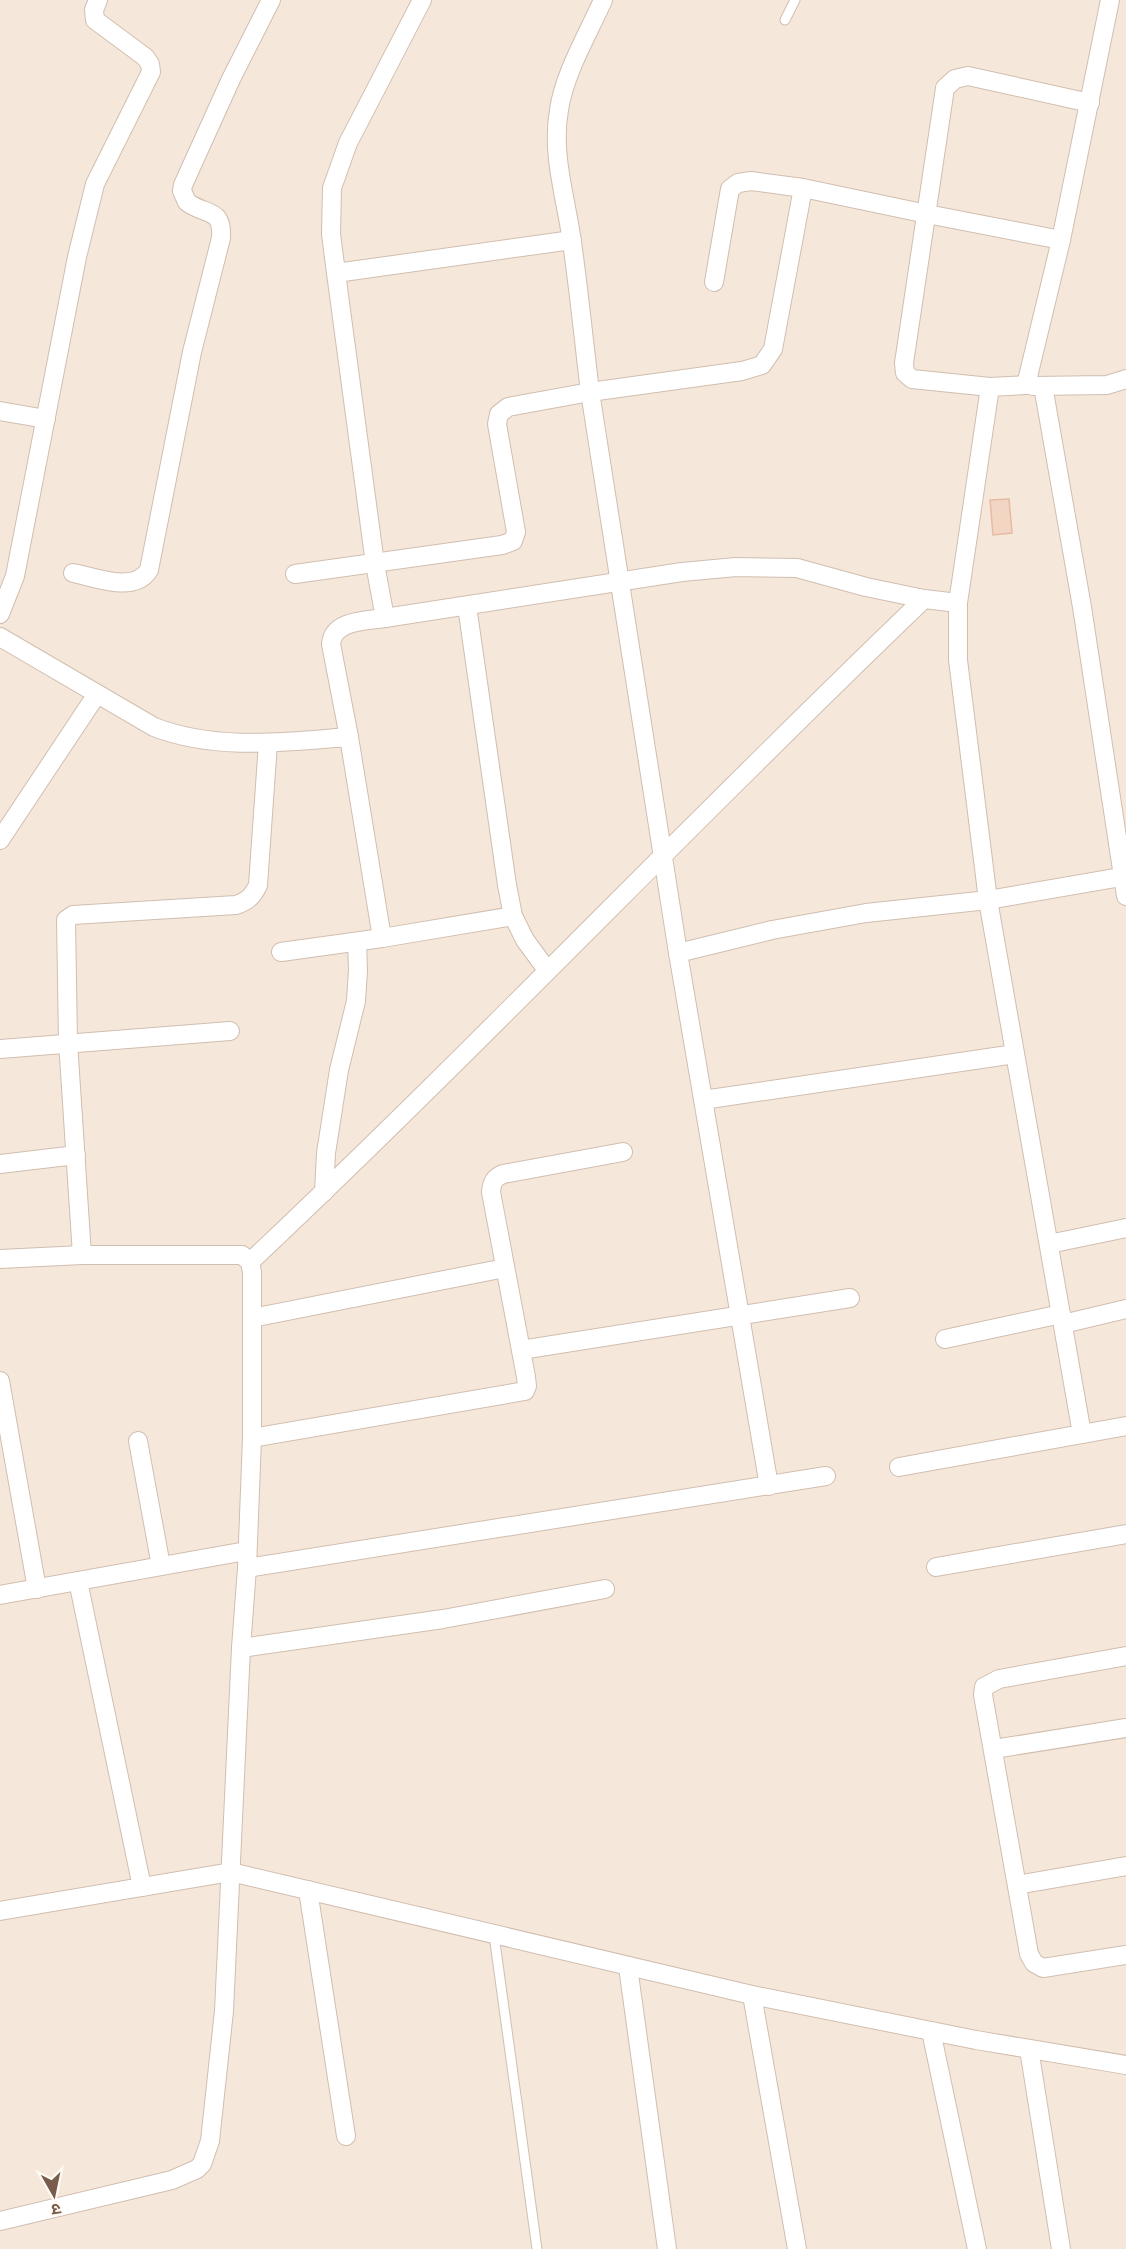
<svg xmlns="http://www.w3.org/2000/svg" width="1126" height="2249" font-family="'Alegreya Sans','Noto Sans Devanagari',sans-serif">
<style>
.residential{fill:#f5e8da}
.building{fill:#f3d5c3;stroke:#e6bba3;stroke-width:1.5}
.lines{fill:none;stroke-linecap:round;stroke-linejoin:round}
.service-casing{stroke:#d1beb0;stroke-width:11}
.minor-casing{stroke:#d1beb0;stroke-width:20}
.service{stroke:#fff;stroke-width:9}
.minor{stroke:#fff;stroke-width:18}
</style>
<rect width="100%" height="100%" fill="#fdf6ec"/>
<rect class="residential" x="0" y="0" width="1126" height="2249"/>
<path class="building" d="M1009,499L1012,533L993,535L990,500Z"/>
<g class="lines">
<defs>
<g id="service">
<path d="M785,20L795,0"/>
<path d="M494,1935L537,2249"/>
</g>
<g id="minor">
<path d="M422,0L348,143L332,188L331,234L336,273L572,240"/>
<path d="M603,0C588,34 564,74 559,110C551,154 566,198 572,242C579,292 584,342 590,392L742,371L762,365L773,349L803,188"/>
<path d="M336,273L375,564L385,618L682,572L736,567L797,568L866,587L924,599"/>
<path d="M714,282L730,189L738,183L751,181L803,188L927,214L1061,240"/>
<path d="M1033,386L1107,385L1126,379"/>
<path d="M1043,386L1082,607L1126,896"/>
<path d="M990,387L912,379L905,373L904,363L945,88L955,79L968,76L1090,103"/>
<path d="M0,411L46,419"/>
<path d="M73,573C95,577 134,594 149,570L192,352L221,238C223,207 205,216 187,202L182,191L183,185L231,79L271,0"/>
<path d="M295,574L502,545L513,541L516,532L497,424L499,414L508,407L590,392L678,953L769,1486"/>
<path d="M958,603V660L988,900L1082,1434"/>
<path d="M467,606L507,885L513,916L525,940L547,970"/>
<path d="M0,614L15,576L77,257L95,184L151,72L150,64L145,57L95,20L94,10L98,0"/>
<path d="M0,637L154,727C216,751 284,742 349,737"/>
<path d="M0,840L97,694"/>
<path d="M382,938L349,737L331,644C333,620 366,621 385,618"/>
<path d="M281,952L382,938L513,916"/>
<path d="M678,953L772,930L866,913L988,900L1126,876"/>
<path d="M0,1049L230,1031"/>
<path d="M703,1100L1015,1054"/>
<path d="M0,1164L76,1155"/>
<path d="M324,1192L326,1153L339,1070L356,1001L358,970L357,942"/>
<path d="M1049,1244L1126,1228"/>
<path d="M82,1255L68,1042L66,920L73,915L236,905C248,901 253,896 258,885L268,743"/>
<path d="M0,1259L82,1255H242L250,1262L252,1272V1438L247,1568L241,1648L224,2011L210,2141L202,2164L197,2169L172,2180L0,2221"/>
<path d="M250,1262C479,1046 696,817 924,599L958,603L990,387L1026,385L1061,240L1110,0"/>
<path d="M252,1318L505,1268"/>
<path d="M1063,1324L1126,1309"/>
<path d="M945,1339L1061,1314"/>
<path d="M521,1350L850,1298"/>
<path d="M0,1381L37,1589"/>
<path d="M252,1438L525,1391L527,1386L526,1377L491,1192C492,1182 494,1178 503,1174L623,1152"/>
<path d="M138,1441L161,1566"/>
<path d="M899,1467L1126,1426"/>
<path d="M936,1567L1126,1534"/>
<path d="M247,1568L826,1476"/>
<path d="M78,1581L142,1887"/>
<path d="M0,1595L246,1551"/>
<path d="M241,1648L443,1619L605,1589"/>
<path d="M1126,1656L999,1679L984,1687L983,1695L1029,1954L1034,1963L1043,1968L1126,1955"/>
<path d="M994,1749L1126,1728"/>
<path d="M1017,1885L1126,1866"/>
<path d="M308,1890L346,2136"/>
<path d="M0,1911L231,1872L752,1995L976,2040L1126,2065"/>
<path d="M628,1967L667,2249"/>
<path d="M752,1995L797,2249"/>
<path d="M931,2031L977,2249"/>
<path d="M1029,2049L1061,2249"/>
</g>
</defs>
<use href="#service" class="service-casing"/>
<use href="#minor" class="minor-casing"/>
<use href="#service" class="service"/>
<use href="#minor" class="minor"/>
</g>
<g transform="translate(54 2195) rotate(171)" stroke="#fffaf3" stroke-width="4.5" paint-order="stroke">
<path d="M0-4.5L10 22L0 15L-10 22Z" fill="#7a5c4d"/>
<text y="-9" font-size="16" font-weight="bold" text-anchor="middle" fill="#7a5c4d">उ</text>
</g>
</svg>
